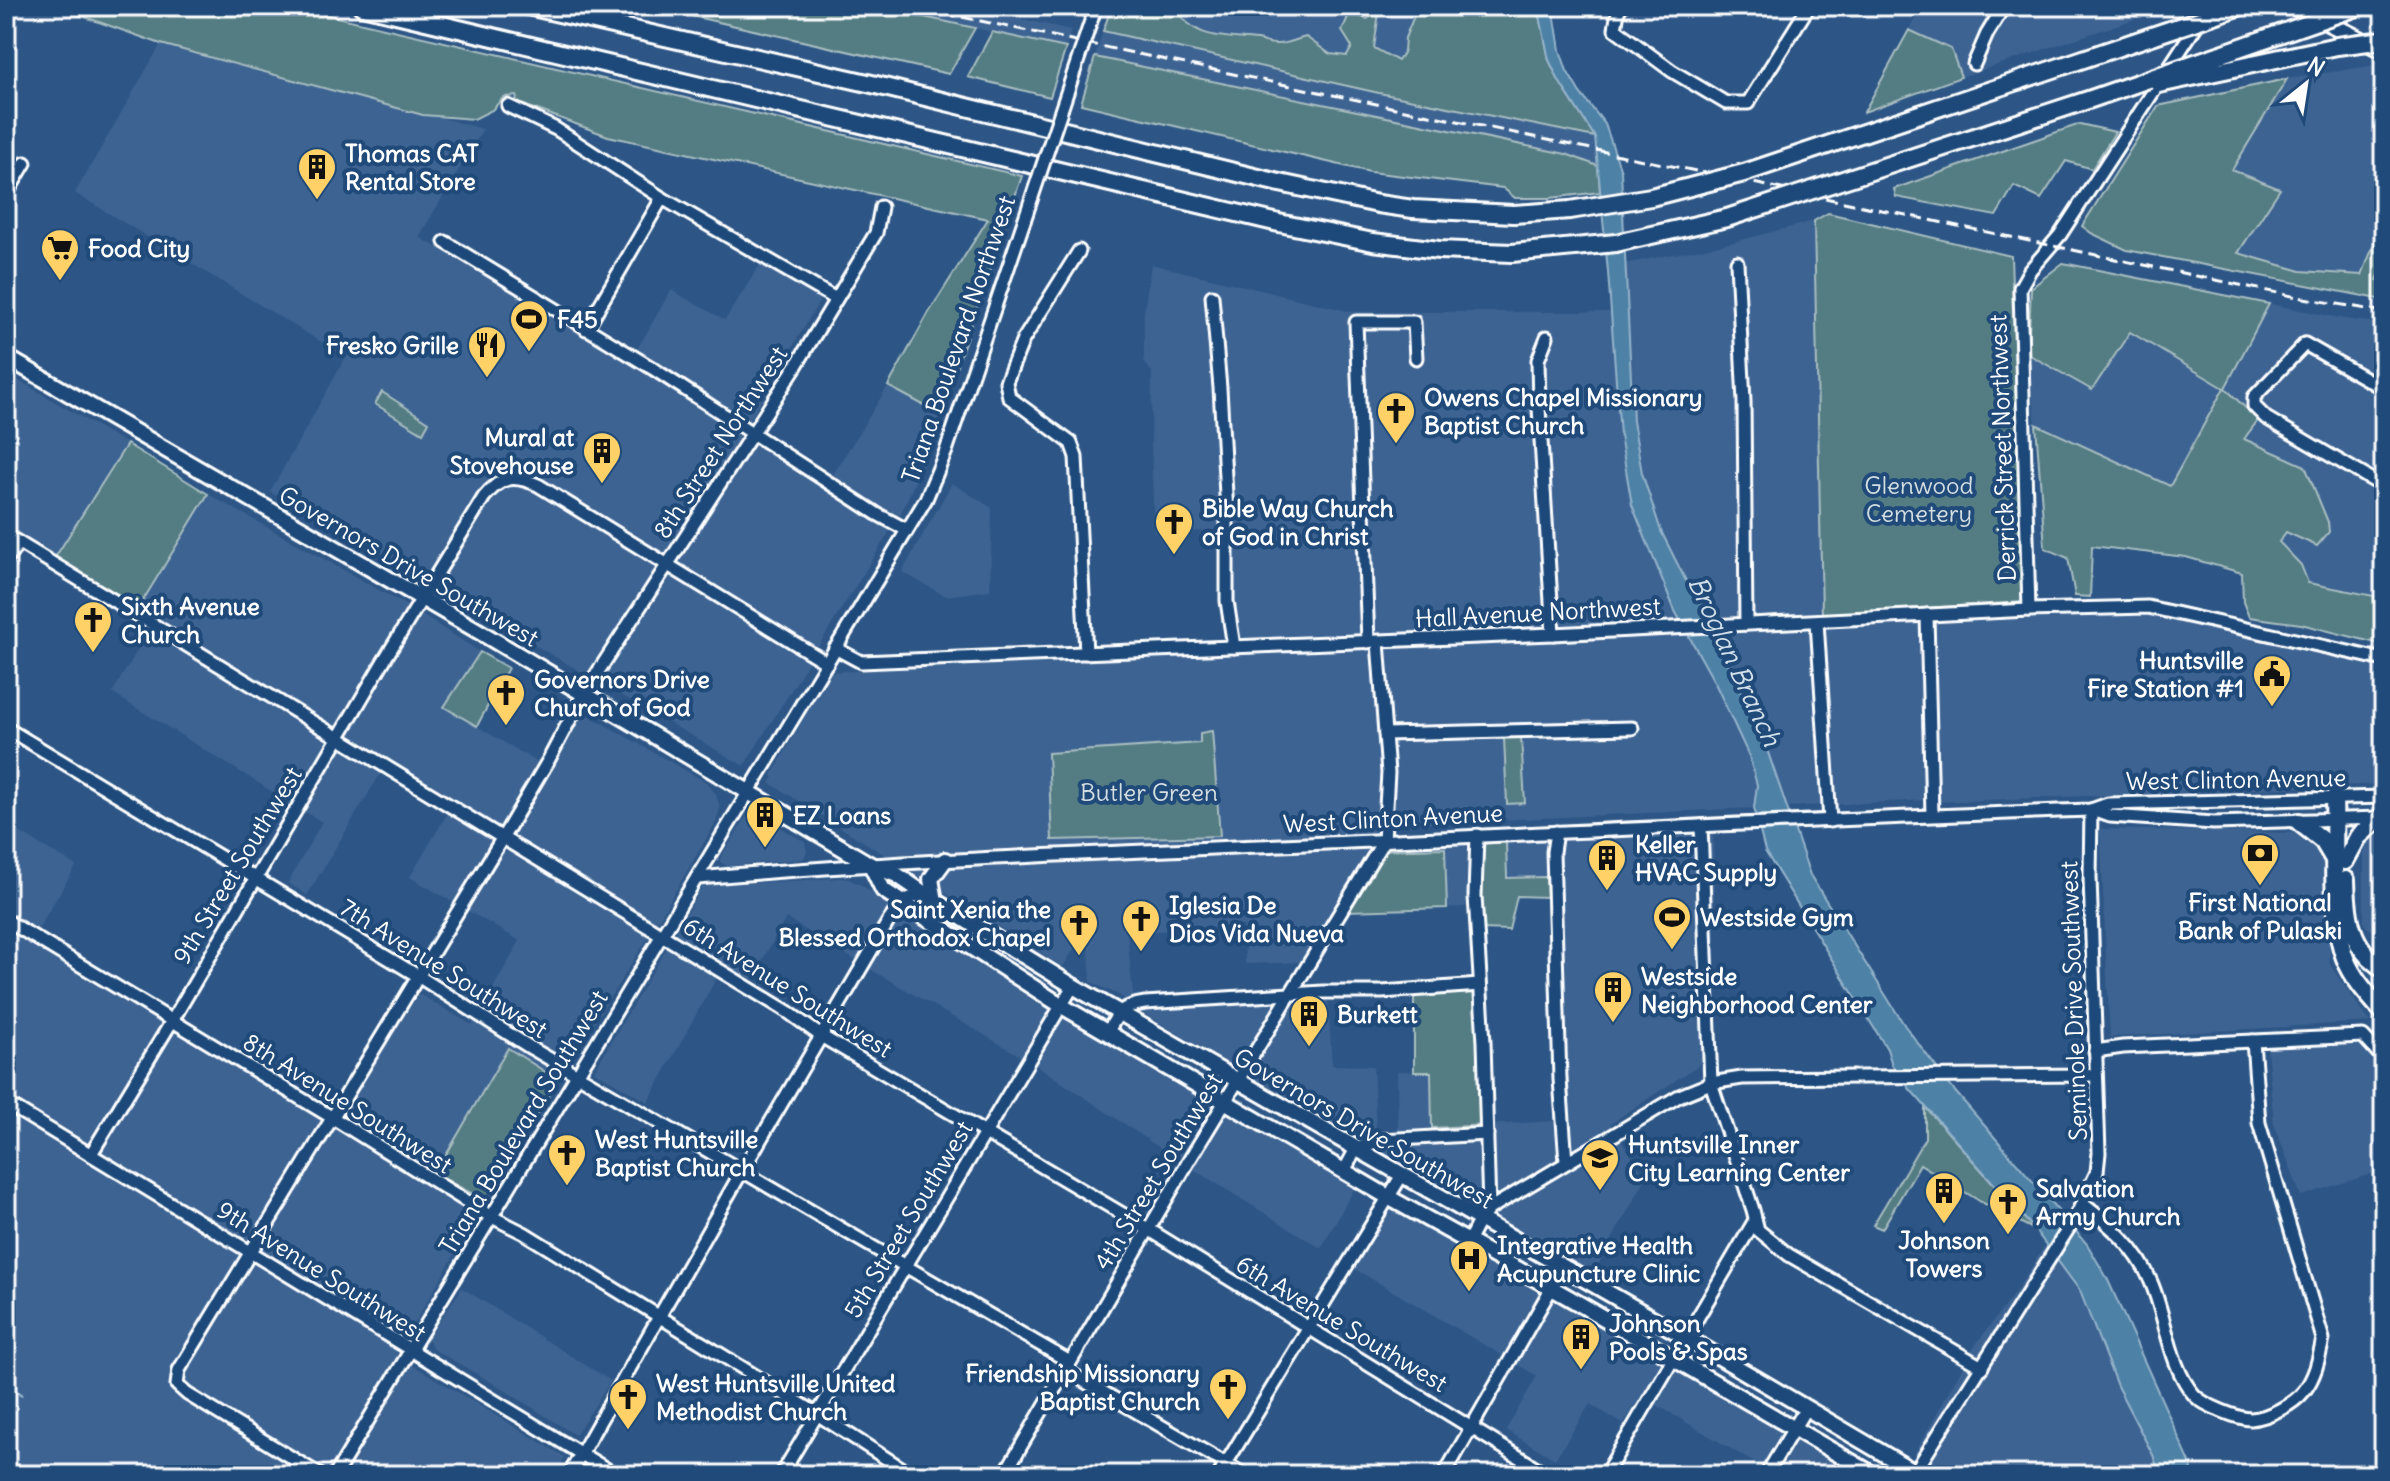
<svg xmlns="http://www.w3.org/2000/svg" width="2390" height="1481" font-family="Delius,sans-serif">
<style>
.built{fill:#3d6392}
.green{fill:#537c83;stroke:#a9bec1;stroke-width:2}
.water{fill:#4e81a6;stroke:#95b3ca;stroke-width:2}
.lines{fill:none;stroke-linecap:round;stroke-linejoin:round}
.stream{stroke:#95b3ca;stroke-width:3}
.minor-casing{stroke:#fff;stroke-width:17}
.major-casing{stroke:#fff;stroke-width:20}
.highway-casing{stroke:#fff;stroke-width:22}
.minor{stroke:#1f4a7a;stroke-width:11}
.major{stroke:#1f4a7a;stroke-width:14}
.highway{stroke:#1f4a7a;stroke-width:16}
.rail{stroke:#fff;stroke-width:3;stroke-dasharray:12 6;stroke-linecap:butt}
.minor-bridge-casing{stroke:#fff;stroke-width:17;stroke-linecap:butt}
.highway-bridge-casing{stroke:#fff;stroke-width:22;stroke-linecap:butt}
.minor-bridge{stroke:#1f4a7a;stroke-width:11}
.highway-bridge{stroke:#1f4a7a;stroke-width:16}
.labels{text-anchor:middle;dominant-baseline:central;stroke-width:8;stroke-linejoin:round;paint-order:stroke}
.poi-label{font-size:24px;font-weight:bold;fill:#fff;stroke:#1f4a7a;text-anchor:start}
.street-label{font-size:24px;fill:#fff;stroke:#1f4a7a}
.park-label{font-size:24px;fill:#d4dee0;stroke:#1f4a7a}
.water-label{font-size:26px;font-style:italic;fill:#d3e0e9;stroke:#1f4a7a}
</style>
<rect width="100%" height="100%" fill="#2d5686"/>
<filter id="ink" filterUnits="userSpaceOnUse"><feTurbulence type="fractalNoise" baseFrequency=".0125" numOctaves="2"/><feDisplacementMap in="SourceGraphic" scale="16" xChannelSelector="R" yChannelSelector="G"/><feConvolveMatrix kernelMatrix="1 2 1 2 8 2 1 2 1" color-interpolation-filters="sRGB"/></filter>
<g filter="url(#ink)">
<g class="built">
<path d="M873,6H964L1071,30L1066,48Z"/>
<path d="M1174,6H1418L1405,37L1404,51L1399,61L1374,48L1378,13L1367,19L1351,12L1349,41L1352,48L1348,56L1330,55L1306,37L1277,44L1256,40L1228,39L1208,35L1189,24Z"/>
<path d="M1922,6H2174L1961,77L1951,49L1909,30Z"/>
<path d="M1103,31L1379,93L1595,137L1598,166L1565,154L1095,57Z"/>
<path d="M161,44L483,129L419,237L630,362L671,290L725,320L763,260L823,295L748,423L831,478L888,386L940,414L923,464L901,513L744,766L270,492L346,357L75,193Z"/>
<path d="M2382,64L2384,65V218L2362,276L2301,271L2238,253L2232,170L2287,79Z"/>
<path d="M1814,221L1822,613L1921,608L1927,800L1786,807L1762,735L1731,672L1723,647L1707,612L1685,579L1661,531L1642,473L1633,421L1624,264L1730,243Z"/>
<path d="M1151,264L1352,312H1611L1620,435L1632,505L1675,611L1715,683L1749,756L1757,785L1754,808L1374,826L1371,849L1303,962L1245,964L1244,926L1127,933L1133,995L1287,986L1281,996L1290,1001L1328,1000L1332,1065L1373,1066L1376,1132L1398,1131L1397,1071L1431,1072L1433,1128L1555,1121L1546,878H1507L1506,842L1713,835L1717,1053L1610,1124L1646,1178L1593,1274L1144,1014L1119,995L1091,982L1088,935H1082L1063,967L770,783L774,777L772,775L830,672L1226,654L1218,531L1154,532L1151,442L1152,372L1144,362V313Z"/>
<path d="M2269,304L2345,319L2384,324V598L2308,583L2301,565L2278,542L2286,532H2329L2328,522L2305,466L2244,439L2225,388L2170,486L2036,424L2028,354L2092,390L2130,331L2224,387Z"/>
<path d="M6,373L127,444L49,567L6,541Z"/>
<path d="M952,483L992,508L990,590L946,596L902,572Z"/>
<path d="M208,494L411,608L480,652L445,707L537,762L572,706L706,782L716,794L720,808L716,822L649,936L558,1080L508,1049L435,1174L340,1115L419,994L472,1025L520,941L410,877L447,814L382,771L307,895L288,883L322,822L112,693L156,619L139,607Z"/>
<path d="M2145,615L2221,629L2384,665V784L1934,802L1932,623Z"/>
<path d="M756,813L805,842L807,852L803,859L727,866L720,862L721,857L747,816Z"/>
<path d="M6,824L76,866L36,932L6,914Z"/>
<path d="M2100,829L2301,833L2317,844L2326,862L2330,965L2370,1022L2110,1037Z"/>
<path d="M2380,830H2384V937L2366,927L2364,921V849L2369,837Z"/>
<path d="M1477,844L1480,906L1447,908L1444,845Z"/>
<path d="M838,878L848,879L861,885L1046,1008L1211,1103L1178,1160L1036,1065L870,969L786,918L751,980L724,964L648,1102L594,1071L703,886Z"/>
<path d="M6,924L478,1215L396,1355L565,1457L554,1475H6Z"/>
<path d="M2384,1034V1170L2301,1196L2274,1124L2267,1047Z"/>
<path d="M1230,1112L1355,1187L1321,1248L1193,1169L1224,1114Z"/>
<path d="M1378,1201L1663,1360L1860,1475H1775L1642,1396L1623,1424L1590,1404L1555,1459L1506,1430L1537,1376L1343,1262Z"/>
<path d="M2046,1244L2080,1292L2117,1386L2153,1455L2160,1475H1945L1913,1457L1973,1348L2017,1290Z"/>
<path d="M462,1288L611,1381L575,1435L500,1387L433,1349L428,1338Z"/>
</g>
<g class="green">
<path d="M54,6H289L1022,176L940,414L888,386L928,314L988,219L608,136L516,102L517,96L504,97L492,110L474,119L423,115L161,44Z"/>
<path d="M647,6H873L975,28L949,74Z"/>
<path d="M1112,6H1174C1194,41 1223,36 1257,40C1263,41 1269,44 1275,44C1285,45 1297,39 1306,37L1330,54L1347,56L1352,47L1342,31L1350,12L1367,19L1379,12L1374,48L1398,61L1404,51L1405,38L1418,6H1538L1549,60L1559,81L1595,137L1379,93L1103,31Z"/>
<path d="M1909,30L1951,49L1961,77L1864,112Z"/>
<path d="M992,32L1066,48L1050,97L968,77Z"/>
<path d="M1095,57L1566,154L1598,166L1600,192L1550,198H1515L1503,188L1370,172L1081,104Z"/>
<path d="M2287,79L2232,170L2280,189L2238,253L2301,271L2362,275L2384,218V263L2377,280L2384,281V300L2127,250L2091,233L2082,226L2158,106Z"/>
<path d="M2080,124L2115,132L2092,169L2066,161L2041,199L2014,186L1996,216L1896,197L1894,189Z"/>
<path d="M1828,213L2011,256L2023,602L1822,614L1814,221Z"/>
<path d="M2063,263L2269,304L2225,388L2258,420L2244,439L2305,466L2328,522L2329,532L2317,546L2286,532L2279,542L2301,565L2308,583L2384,598V645L2301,624L2249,617L2243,602L2242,573L2186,557L2092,546L2090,597L2075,596L2068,558L2045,548L2036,424L2170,486L2224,388L2130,332L2092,390L2028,354L2031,288Z"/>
<path d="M382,392L429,422L423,433L375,404Z"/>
<path d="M127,444L208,494L139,607L85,575L79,586L49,567Z"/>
<path d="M480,652L508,668L477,726L444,707Z"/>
<path d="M1212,731L1220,836L1052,840L1048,753L1200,743V733Z"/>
<path d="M1504,738H1521L1525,803L1507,804Z"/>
<path d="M1506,842L1507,878L1546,877L1547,897L1517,896L1509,930L1482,929L1477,844Z"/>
<path d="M1445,848L1447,908L1347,911L1380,850Z"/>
<path d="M1474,993L1485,1125L1432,1128L1431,1072H1414V995Z"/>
<path d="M508,1048L558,1080L486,1201L435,1174Z"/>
<path d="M1925,1107L2035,1230L1981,1202L1920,1164L1882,1229L1873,1225L1925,1138Z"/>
</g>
<path class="water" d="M1538,6H1553L1560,50L1567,71L1580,93L1605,124L1621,171L1633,421L1642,473L1661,531L1685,579L1707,612L1723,647L1731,672L1762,735L1810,875L1905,1026L1952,1088L2087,1244L2107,1278L2191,1465L2193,1475H2160L2153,1455L2117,1386L2080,1291L2035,1230L1909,1088L1892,1065L1887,1049L1765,851L1754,808L1757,785L1749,756L1715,683L1675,611L1632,505L1620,435L1608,272L1595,137L1559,81L1549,60Z"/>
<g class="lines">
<g class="stream">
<path d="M6,1292L13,1261"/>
<path d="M6,1383L21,1395"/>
</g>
<defs>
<g id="minor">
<path d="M1621,6L1618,12L1615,29L1672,71L1726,103H1748L1809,6"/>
<path d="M1974,64L1987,34L2004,6"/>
<path d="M508,106L556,129L662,198L836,299"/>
<path d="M6,195L25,163"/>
<path d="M445,242L652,368L877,514L907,530"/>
<path d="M1079,251L1023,340L1006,382L1009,397L1071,443L1076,457L1086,653"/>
<path d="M1737,262L1744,402L1746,624"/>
<path d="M1212,296L1220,388L1227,513V601L1234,647"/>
<path d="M586,329L662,198"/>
<path d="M1547,337L1538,360L1539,408L1553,634"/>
<path d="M2384,389L2305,344L2254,397V406L2266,418L2384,487"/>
<path d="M6,535L788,1012L821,1036L1148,1229L1548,1475"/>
<path d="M6,560L19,543"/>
<path d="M2029,610L2020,288L2030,270L2060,235L2209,6"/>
<path d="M1927,615L1932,815"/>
<path d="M1817,622L1830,821"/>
<path d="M1368,642L1356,322H1414L1416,358"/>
<path d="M835,648L861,662L1553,634L2029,610L2148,607L2384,660"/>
<path d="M6,728L418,976L531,1048L1070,1362"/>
<path d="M1385,734L1632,728"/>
<path d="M2091,810L2110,816L2214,823L2381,818"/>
<path d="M1701,826L1711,1083L1753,1210L1758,1230L1789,1255L1982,1367"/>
<path d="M1556,832L1553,852L1560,1079L1566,1162"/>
<path d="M698,878C914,859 1132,852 1349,842C1596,831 1843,818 2091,810L2108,804L2384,797"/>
<path d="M6,920L333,1118L490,1216L524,1233L817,1414L912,1475"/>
<path d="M1107,1033C1119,1012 1120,1007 1145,1003L1323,992H1382L1480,985"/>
<path d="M2095,1051L2123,1047L2363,1036L2384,1059"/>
<path d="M6,1103L616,1475"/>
<path d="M91,1154L172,1021L383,662L484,497C502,476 513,474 538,485L827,663"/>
<path d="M1344,1171L1356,1149L1381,1140L1487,1134"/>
<path d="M2083,1204C2110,1225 2138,1249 2151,1282C2166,1316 2169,1368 2195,1396C2204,1405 2238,1419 2251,1419C2268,1418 2294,1404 2304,1391C2316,1376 2319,1357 2323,1339L2259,1123L2253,1041"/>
<path d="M1489,1209L1679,1096L1711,1083L1742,1078L2095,1075"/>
<path d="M1468,1242L1479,1221L1489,1209L1484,1042L1475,896L1477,835"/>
<path d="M1065,1370L1245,1475"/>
<path d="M320,1475L187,1394L177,1385L179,1370L503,837L548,761L583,695L796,366L876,233L881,207"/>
<path d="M335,1475L926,499L946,451L1024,221"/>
<path d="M569,1475L742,1171L888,922C901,905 903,896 926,895"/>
<path d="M781,1475L1073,986"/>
<path d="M1004,1475L1190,1159L1384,840L1388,773L1378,642"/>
<path d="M1219,1475L1402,1175"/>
<path d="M1444,1475L1563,1268"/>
<path d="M1605,1475L1755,1220"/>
<path d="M1766,1475L1806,1408"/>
<path d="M1913,1475L2075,1218L2097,1172L2099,1153L2090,877L2091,810"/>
</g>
<g id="major">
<path d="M2294,6L2384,51"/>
<path d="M6,357L480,632L871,865L897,875L935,901L1073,986L1687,1338L1920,1475"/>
<path d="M871,865L883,890L1062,1006L1395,1201L1566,1296L1874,1475"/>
<path d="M935,901L931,879L945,860"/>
</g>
<g id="highway">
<path d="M362,6L1279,223L1373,242L1439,250L1512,253"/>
<path d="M528,6L872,84L1275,182L1378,204L1413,209L1514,214"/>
<path d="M2334,798C2336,844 2329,916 2345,958C2353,979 2369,996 2384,1013"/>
<path d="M2299,822L2323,841L2333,858"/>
<path d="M2345,861L2358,837L2378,819"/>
<path d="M2346,880C2347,917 2350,948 2384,969"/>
</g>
</defs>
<use href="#minor" class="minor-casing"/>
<use href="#major" class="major-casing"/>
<use href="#highway" class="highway-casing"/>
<use href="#minor" class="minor"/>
<use href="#major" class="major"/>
<use href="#highway" class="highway"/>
<path class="rail" d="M909,6L2292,296L2384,312"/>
<defs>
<path id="minor-bridge" d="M1024,221L1096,6"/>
<g id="highway-bridge">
<path d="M2159,84L2337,46L2384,40"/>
<path d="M1514,214L1570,210L1651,197L1744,173L2241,6"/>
<path d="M1512,253L1616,243L1727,218L2091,99L2360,6"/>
</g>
</defs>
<use href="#minor-bridge" class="minor-bridge-casing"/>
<use href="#highway-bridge" class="highway-bridge-casing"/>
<use href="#minor-bridge" class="minor-bridge"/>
<use href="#highway-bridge" class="highway-bridge"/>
</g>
</g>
<defs>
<symbol id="building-pin" viewBox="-11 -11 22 30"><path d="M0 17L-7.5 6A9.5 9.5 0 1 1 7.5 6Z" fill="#ffd166" stroke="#1f4a7a"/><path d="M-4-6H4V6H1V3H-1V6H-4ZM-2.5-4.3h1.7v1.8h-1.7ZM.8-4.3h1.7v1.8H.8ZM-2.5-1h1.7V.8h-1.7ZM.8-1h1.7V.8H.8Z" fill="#111"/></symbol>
<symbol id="supermarket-pin" viewBox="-11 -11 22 30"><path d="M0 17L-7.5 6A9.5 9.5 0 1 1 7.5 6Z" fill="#ffd166" stroke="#1f4a7a"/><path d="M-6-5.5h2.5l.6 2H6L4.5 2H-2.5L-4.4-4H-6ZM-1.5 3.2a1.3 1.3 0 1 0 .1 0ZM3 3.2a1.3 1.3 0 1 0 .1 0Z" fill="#111"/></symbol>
<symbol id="stadium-pin" viewBox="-11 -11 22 30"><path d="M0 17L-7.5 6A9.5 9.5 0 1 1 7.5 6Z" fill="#ffd166" stroke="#1f4a7a"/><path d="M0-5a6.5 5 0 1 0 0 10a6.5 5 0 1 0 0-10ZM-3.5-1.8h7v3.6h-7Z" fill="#111"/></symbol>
<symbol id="restaurant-pin" viewBox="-11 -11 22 30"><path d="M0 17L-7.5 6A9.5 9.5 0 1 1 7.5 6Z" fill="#ffd166" stroke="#1f4a7a"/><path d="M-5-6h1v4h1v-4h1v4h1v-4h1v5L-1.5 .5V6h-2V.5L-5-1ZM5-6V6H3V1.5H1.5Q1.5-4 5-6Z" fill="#111"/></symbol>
<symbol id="church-pin" viewBox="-11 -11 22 30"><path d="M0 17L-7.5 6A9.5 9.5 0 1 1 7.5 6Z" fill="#ffd166" stroke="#1f4a7a"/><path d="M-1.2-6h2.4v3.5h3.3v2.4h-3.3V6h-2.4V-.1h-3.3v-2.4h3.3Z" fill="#111"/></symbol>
<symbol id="civic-pin" viewBox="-11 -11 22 30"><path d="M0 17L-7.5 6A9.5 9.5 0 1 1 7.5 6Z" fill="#ffd166" stroke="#1f4a7a"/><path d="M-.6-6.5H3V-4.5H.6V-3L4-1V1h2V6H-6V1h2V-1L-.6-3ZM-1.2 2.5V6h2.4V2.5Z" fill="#111"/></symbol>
<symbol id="bank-pin" viewBox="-11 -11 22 30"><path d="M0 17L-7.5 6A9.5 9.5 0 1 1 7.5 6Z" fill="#ffd166" stroke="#1f4a7a"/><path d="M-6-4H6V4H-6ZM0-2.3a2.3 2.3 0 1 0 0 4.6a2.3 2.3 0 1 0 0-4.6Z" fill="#111"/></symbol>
<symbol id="school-pin" viewBox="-11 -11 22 30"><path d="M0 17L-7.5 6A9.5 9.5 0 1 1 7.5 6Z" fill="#ffd166" stroke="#1f4a7a"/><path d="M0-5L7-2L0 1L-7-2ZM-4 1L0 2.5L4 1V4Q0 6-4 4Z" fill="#111"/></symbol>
<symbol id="hospital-pin" viewBox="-11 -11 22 30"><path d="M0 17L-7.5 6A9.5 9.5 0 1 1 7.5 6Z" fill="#ffd166" stroke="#1f4a7a"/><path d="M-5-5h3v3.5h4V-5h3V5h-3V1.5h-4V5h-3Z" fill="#111"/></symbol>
</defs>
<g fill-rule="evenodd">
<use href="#building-pin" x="295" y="145" width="44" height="60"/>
<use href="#supermarket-pin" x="38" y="226" width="44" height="60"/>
<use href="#stadium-pin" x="507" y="297" width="44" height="60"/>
<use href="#restaurant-pin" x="465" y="323" width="44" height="60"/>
<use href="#church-pin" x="1374" y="389" width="44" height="60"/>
<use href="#building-pin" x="580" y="429" width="44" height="60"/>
<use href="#church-pin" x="1152" y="500" width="44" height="60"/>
<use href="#church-pin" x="71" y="598" width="44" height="60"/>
<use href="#civic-pin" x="2250" y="652" width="44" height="60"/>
<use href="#church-pin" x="484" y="671" width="44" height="60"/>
<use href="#building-pin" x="743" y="793" width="44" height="60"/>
<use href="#bank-pin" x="2238" y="831" width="44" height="60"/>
<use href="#building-pin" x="1585" y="836" width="44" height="60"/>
<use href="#stadium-pin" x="1650" y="895" width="44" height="60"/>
<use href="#church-pin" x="1119" y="897" width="44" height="60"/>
<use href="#church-pin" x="1057" y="901" width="44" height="60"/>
<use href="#building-pin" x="1591" y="968" width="44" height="60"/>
<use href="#building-pin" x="1287" y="992" width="44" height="60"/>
<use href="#church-pin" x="545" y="1131" width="44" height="60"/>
<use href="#school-pin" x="1578" y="1136" width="44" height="60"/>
<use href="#building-pin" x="1922" y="1169" width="44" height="60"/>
<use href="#church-pin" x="1986" y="1180" width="44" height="60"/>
<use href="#hospital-pin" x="1447" y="1237" width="44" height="60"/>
<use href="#building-pin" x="1559" y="1315" width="44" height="60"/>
<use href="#church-pin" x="1206" y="1365" width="44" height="60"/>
<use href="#church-pin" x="606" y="1375" width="44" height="60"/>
</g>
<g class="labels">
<g class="poi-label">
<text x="345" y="153">Thomas CAT<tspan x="345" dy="28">Rental Store</tspan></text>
<text x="88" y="248">Food City</text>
<text x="557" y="319">F45</text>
<text x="459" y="345" text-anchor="end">Fresko Grille</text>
<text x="1424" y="397">Owens Chapel Missionary<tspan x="1424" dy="28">Baptist Church</tspan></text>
<text x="574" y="437" text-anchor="end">Mural at<tspan x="574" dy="28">Stovehouse</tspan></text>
<text x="1202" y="508">Bible Way Church<tspan x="1202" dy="28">of God in Christ</tspan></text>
<text x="121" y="606">Sixth Avenue<tspan x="121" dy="28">Church</tspan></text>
<text x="2244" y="660" text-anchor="end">Huntsville<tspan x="2244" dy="28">Fire Station #1</tspan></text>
<text x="534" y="679">Governors Drive<tspan x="534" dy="28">Church of God</tspan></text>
<text x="793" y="815">EZ Loans</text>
<text x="1635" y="844">Keller<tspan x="1635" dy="28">HVAC Supply</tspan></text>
<text x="2260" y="902" text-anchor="middle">First National<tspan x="2260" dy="28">Bank of Pulaski</tspan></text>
<text x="1169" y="905">Iglesia De<tspan x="1169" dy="28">Dios Vida Nueva</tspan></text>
<text x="1051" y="909" text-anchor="end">Saint Xenia the<tspan x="1051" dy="28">Blessed Orthodox Chapel</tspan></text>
<text x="1700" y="917">Westside Gym</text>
<text x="1641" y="976">Westside<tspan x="1641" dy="28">Neighborhood Center</tspan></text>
<text x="1337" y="1014">Burkett</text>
<text x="595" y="1139">West Huntsville<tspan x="595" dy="28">Baptist Church</tspan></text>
<text x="1628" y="1144">Huntsville Inner<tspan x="1628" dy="28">City Learning Center</tspan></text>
<text x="2036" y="1188">Salvation<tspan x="2036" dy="28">Army Church</tspan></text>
<text x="1944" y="1240" text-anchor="middle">Johnson<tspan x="1944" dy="28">Towers</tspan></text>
<text x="1497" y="1245">Integrative Health<tspan x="1497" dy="28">Acupuncture Clinic</tspan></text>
<text x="1609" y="1323">Johnson<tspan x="1609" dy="28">Pools &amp; Spas</tspan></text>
<text x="1200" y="1373" text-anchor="end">Friendship Missionary<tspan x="1200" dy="28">Baptist Church</tspan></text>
<text x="656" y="1383">West Huntsville United<tspan x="656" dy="28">Methodist Church</tspan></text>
</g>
<g class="street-label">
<text transform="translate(958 339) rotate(-71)">Triana Boulevard Northwest</text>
<text transform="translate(720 442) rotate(-57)">8th Street Northwest</text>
<text transform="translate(2002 448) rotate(-92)">Derrick Street Northwest</text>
<text transform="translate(409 566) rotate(30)">Governors Drive Southwest</text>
<text transform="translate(1538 612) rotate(-3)">Hall Avenue Northwest</text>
<text transform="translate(2236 779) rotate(-1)">West Clinton Avenue</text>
<text transform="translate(1393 818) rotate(-3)">West Clinton Avenue</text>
<text transform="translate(237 865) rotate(-59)">9th Street Southwest</text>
<text transform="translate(444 968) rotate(32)">7th Avenue Southwest</text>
<text transform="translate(788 987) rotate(32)">6th Avenue Southwest</text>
<text transform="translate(2073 1001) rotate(-92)">Seminole Drive Southwest</text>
<text transform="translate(348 1103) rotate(32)">8th Avenue Southwest</text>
<text transform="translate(523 1122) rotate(-59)">Triana Boulevard Southwest</text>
<text transform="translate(1364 1128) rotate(30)">Governors Drive Southwest</text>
<text transform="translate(1158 1171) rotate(-59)">4th Street Southwest</text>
<text transform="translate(908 1219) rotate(-59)">5th Street Southwest</text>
<text transform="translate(322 1271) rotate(32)">9th Avenue Southwest</text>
<text transform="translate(1342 1323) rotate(31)">6th Avenue Southwest</text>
</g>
<g class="park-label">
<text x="1919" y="485">Glenwood<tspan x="1919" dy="28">Cemetery</tspan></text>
<text x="1149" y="792">Butler Green</text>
</g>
<g class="water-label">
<text transform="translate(1735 661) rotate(65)">Broglan Branch</text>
</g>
</g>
<rect width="2390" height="1481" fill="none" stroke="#1f4a7a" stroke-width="32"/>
<rect x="16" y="16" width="2358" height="1449" fill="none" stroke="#fff" stroke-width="3" filter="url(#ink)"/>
<g transform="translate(2306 84) rotate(30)" stroke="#1f4a7a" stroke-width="6" paint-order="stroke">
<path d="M0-6L14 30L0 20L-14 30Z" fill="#ffffff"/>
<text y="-12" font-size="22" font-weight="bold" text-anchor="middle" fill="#ffffff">N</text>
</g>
</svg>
